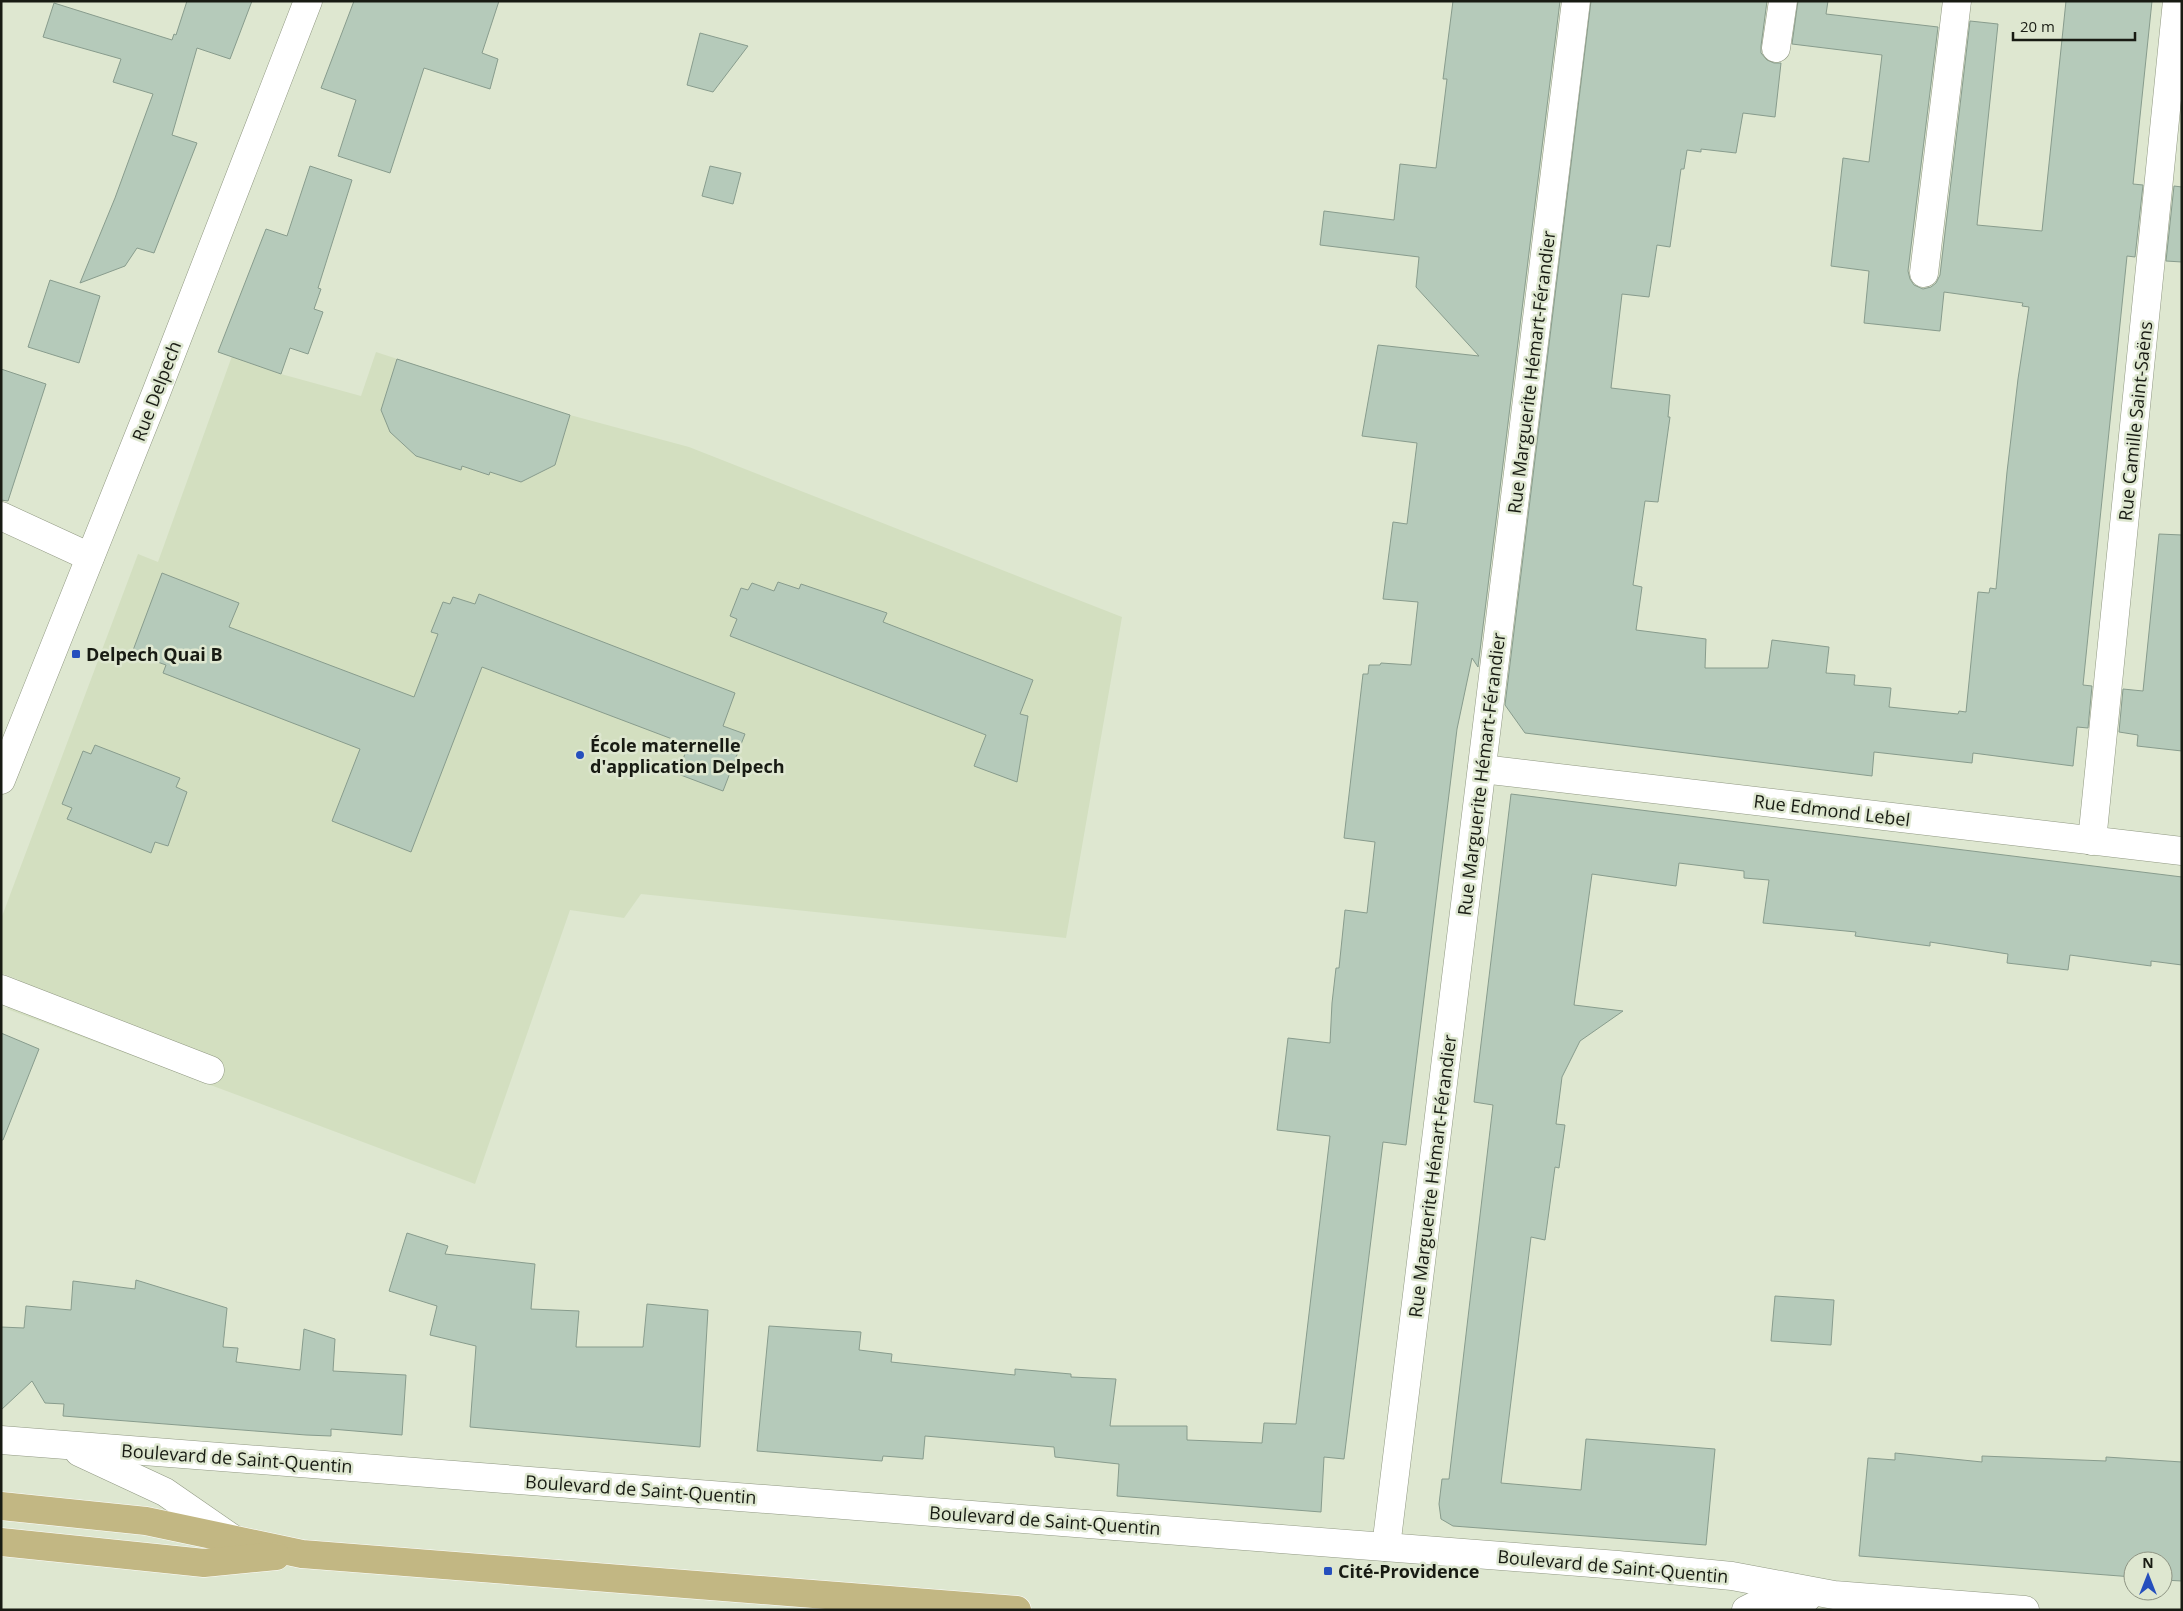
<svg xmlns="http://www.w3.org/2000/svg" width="2183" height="1611" font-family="'Open Sans',sans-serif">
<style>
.built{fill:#d3dfc0}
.building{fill:#b5caba;stroke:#889c8d}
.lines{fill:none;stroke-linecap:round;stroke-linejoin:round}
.minor-casing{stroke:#909882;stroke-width:29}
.major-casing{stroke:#fff;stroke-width:29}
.minor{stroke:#fff;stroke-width:28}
.major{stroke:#c2b783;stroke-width:28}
.poi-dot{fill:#254fbd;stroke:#dee7d0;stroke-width:2}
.labels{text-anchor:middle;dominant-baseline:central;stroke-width:5;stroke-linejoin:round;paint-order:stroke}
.street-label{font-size:18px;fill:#181b13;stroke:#dee7d0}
.poi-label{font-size:18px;font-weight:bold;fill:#181b13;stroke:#dee7d0;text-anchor:start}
</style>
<rect width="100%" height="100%" fill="#dee7d0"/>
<path class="built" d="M376,352L570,415L689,447L1122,617L1066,938L641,894L624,918L570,910L475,1184L7,1009L19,980L1,973V919L138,554L158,562L232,356L281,374L361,396Z"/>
<g class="building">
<path d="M187,1H252L230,59L197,48L172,135L197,143L154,253L137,248L125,266L80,283L115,198L153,94L113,82L121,59L43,37L54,3L172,40L174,34L176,35Z"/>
<path d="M354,1H499L482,53L498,59L490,89L424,68L390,173L338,156L356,100L321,88Z"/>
<path d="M1453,1H1560L1478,667L1472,658L1457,729L1406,1145L1383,1142L1344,1459L1324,1457L1321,1512L1117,1496L1119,1464L1055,1457L1054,1447L925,1436L923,1459L883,1456L882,1461L757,1451L769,1326L861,1332L859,1350L892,1354L891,1362L1015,1375V1369L1071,1374V1377L1116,1379L1110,1426H1187V1440L1262,1443L1264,1423L1296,1424L1330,1136L1277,1130L1288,1038L1330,1043L1332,1003L1336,968H1339L1345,910L1367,913L1375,842L1344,838L1363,674H1368L1369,665H1380L1381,663L1411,665L1418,602L1383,599L1393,522L1407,524L1417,443L1362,436L1378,345L1479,356L1416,287L1419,257L1320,245L1324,211L1394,220L1400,164L1436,168L1447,79H1443Z"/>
<path d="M1591,1H1767L1761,46V53L1767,60L1774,63H1781L1775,117L1743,113L1736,153L1701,149V152L1687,150L1684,169H1681L1670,247L1657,245L1649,297L1622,294L1611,388L1670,395L1668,417H1670L1658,502L1645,501L1633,585L1642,587L1636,630L1706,639L1705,668H1768L1772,640L1829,647L1826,673L1855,675L1854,685L1891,688L1889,707L1958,714L1959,711L1966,712L1978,592L1989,593L1990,588L1996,589L2007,472L2018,379L2029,307L2022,306L2023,303L1944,292L1940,331L1864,323L1869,271L1831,266L1843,158L1869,162L1882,55L1792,44L1798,1H1828L1826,14L1938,27L1908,271L1910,279L1914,285L1923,289L1931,287L1936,283L1940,275L1970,21L1998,24L1977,225L2042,231L2066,1H2152L2133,184L2143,185L2135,257L2127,256L2083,685L2092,686L2088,728L2077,727L2073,766L1973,753L1972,763L1874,752L1872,776L1525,733L1505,705Z"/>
<path d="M700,33L748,46L713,92L687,85Z"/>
<path d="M310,166L352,180L318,288L321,289L314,309L323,312L308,354L290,348L281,374L218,352L266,229L287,236Z"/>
<path d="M710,166L741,173L733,204L702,196Z"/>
<path d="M2174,186L2182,187V262L2166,261Z"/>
<path d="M50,280L100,296L79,363L28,347Z"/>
<path d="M397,359L570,415L555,465L521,482L490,472L489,475L462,466L461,470L416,456L390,432L381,410Z"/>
<path d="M1,369L46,384L8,501L1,500Z"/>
<path d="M2159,534L2182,535V751L2137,746L2138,735L2119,732L2123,689L2143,691Z"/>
<path d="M162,573L239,603L229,627L414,697L438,634L431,632L443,602L450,604L453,597L475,604L479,594L735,693L723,726L745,734L723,791L678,774L688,745L482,667L411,852L332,821L360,749L163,673L166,665L132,653Z"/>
<path d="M778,582L799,589L801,584L887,613L883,622L1033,680L1020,714L1028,716L1017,782L974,766L986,735L730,636L737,619L730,616L741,588L748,590L752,583L774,591Z"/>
<path d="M95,745L180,778L176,787L187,792L168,846L155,842L151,853L67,819L72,808L62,804L83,751L91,754Z"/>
<path d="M1511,794L2182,877V965L2151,961V966L2070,955L2068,970L2007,963L2008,954L1930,942V946L1855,936L1856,932L1763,923L1769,880L1744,878V871L1679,863L1676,886L1592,874L1574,1005L1623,1011L1580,1041L1562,1077L1556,1124L1565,1125L1559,1168L1555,1167L1545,1240L1531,1237L1501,1483L1581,1490L1586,1439L1715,1449L1706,1545L1453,1526L1441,1519L1439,1504L1442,1479H1449L1493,1105L1474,1102Z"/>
<path d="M1,1033L39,1049L3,1140H1Z"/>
<path d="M407,1233L448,1246L445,1254L535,1264L531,1309L579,1311L576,1347H643L647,1304L708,1310L700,1447L470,1427L476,1346L430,1335L437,1306L389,1291Z"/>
<path d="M136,1280L227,1308L223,1347L238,1348L236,1362L300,1370L304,1329L335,1339L333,1371L406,1375L402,1435L331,1429V1436L306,1435L63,1416L64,1404L45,1403L32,1381L1,1410V1327L24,1328L26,1306L71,1310L73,1281L135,1289Z"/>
<path d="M1775,1296L1834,1300L1831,1345L1771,1341Z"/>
<path d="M1895,1453L1982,1462V1456L2106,1461V1457L2182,1462V1581L2163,1580V1561H2133V1577L1859,1556L1868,1458L1895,1460Z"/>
</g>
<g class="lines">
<defs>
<g id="minor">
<path d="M1776,48L1783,1"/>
<path d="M1924,273L1957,1"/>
<path d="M1,516L90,557"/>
<path d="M1482,769L2182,851"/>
<path d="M1,780L156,393L308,1"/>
<path d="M2092,841L2177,1"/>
<path d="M1,989L210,1070"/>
<path d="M1,1440L1618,1565L1732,1576L1834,1595L2025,1610"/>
<path d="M79,1452L165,1492L233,1539"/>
<path d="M1386,1547L1576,1"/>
<path d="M1746,1610L1758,1604L1807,1598"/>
</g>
<g id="major">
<path d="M1,1506L146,1521L302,1554L1017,1610"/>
<path d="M1,1542L204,1563L276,1556"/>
</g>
</defs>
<use href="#minor" class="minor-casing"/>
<use href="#major" class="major-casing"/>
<use href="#minor" class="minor"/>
<use href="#major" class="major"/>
</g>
<g class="poi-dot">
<rect x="71" y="649" width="10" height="10" rx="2.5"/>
<circle cx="580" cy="755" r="5"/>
<rect x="1323" y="1566" width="10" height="10" rx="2.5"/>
</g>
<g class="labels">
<g class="street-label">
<text transform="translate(1531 372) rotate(-83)">Rue Marguerite Hémart-Férandier</text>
<text transform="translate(156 391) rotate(-69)">Rue Delpech</text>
<text transform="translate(2135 421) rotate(-84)">Rue Camille Saint-Saëns</text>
<text transform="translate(1481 774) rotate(-83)">Rue Marguerite Hémart-Férandier</text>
<text transform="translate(1832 810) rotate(7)">Rue Edmond Lebel</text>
<text transform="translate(1432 1176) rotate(-83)">Rue Marguerite Hémart-Férandier</text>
<text transform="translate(237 1458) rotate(4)">Boulevard de Saint-Quentin</text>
<text transform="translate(641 1489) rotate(4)">Boulevard de Saint-Quentin</text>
<text transform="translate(1045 1520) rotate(4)">Boulevard de Saint-Quentin</text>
<text transform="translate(1613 1566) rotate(5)">Boulevard de Saint-Quentin</text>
</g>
<g class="poi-label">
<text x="86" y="654">Delpech Quai B</text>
<text x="590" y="745">École maternelle<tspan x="590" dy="21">d'application Delpech</tspan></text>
<text x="1338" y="1571">Cité-Providence</text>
</g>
</g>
<rect width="2183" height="1611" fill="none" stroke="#181b13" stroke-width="5"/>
<g transform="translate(2148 1576)"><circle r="24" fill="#dee7d0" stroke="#8f9584"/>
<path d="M0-4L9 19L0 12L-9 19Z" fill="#254fbd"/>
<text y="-8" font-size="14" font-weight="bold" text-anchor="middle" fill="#181b13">N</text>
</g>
<path d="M2013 32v8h122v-8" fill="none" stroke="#181b13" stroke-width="2.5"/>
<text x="2020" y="32" font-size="15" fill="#181b13" stroke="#dee7d0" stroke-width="4" paint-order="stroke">20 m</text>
</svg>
